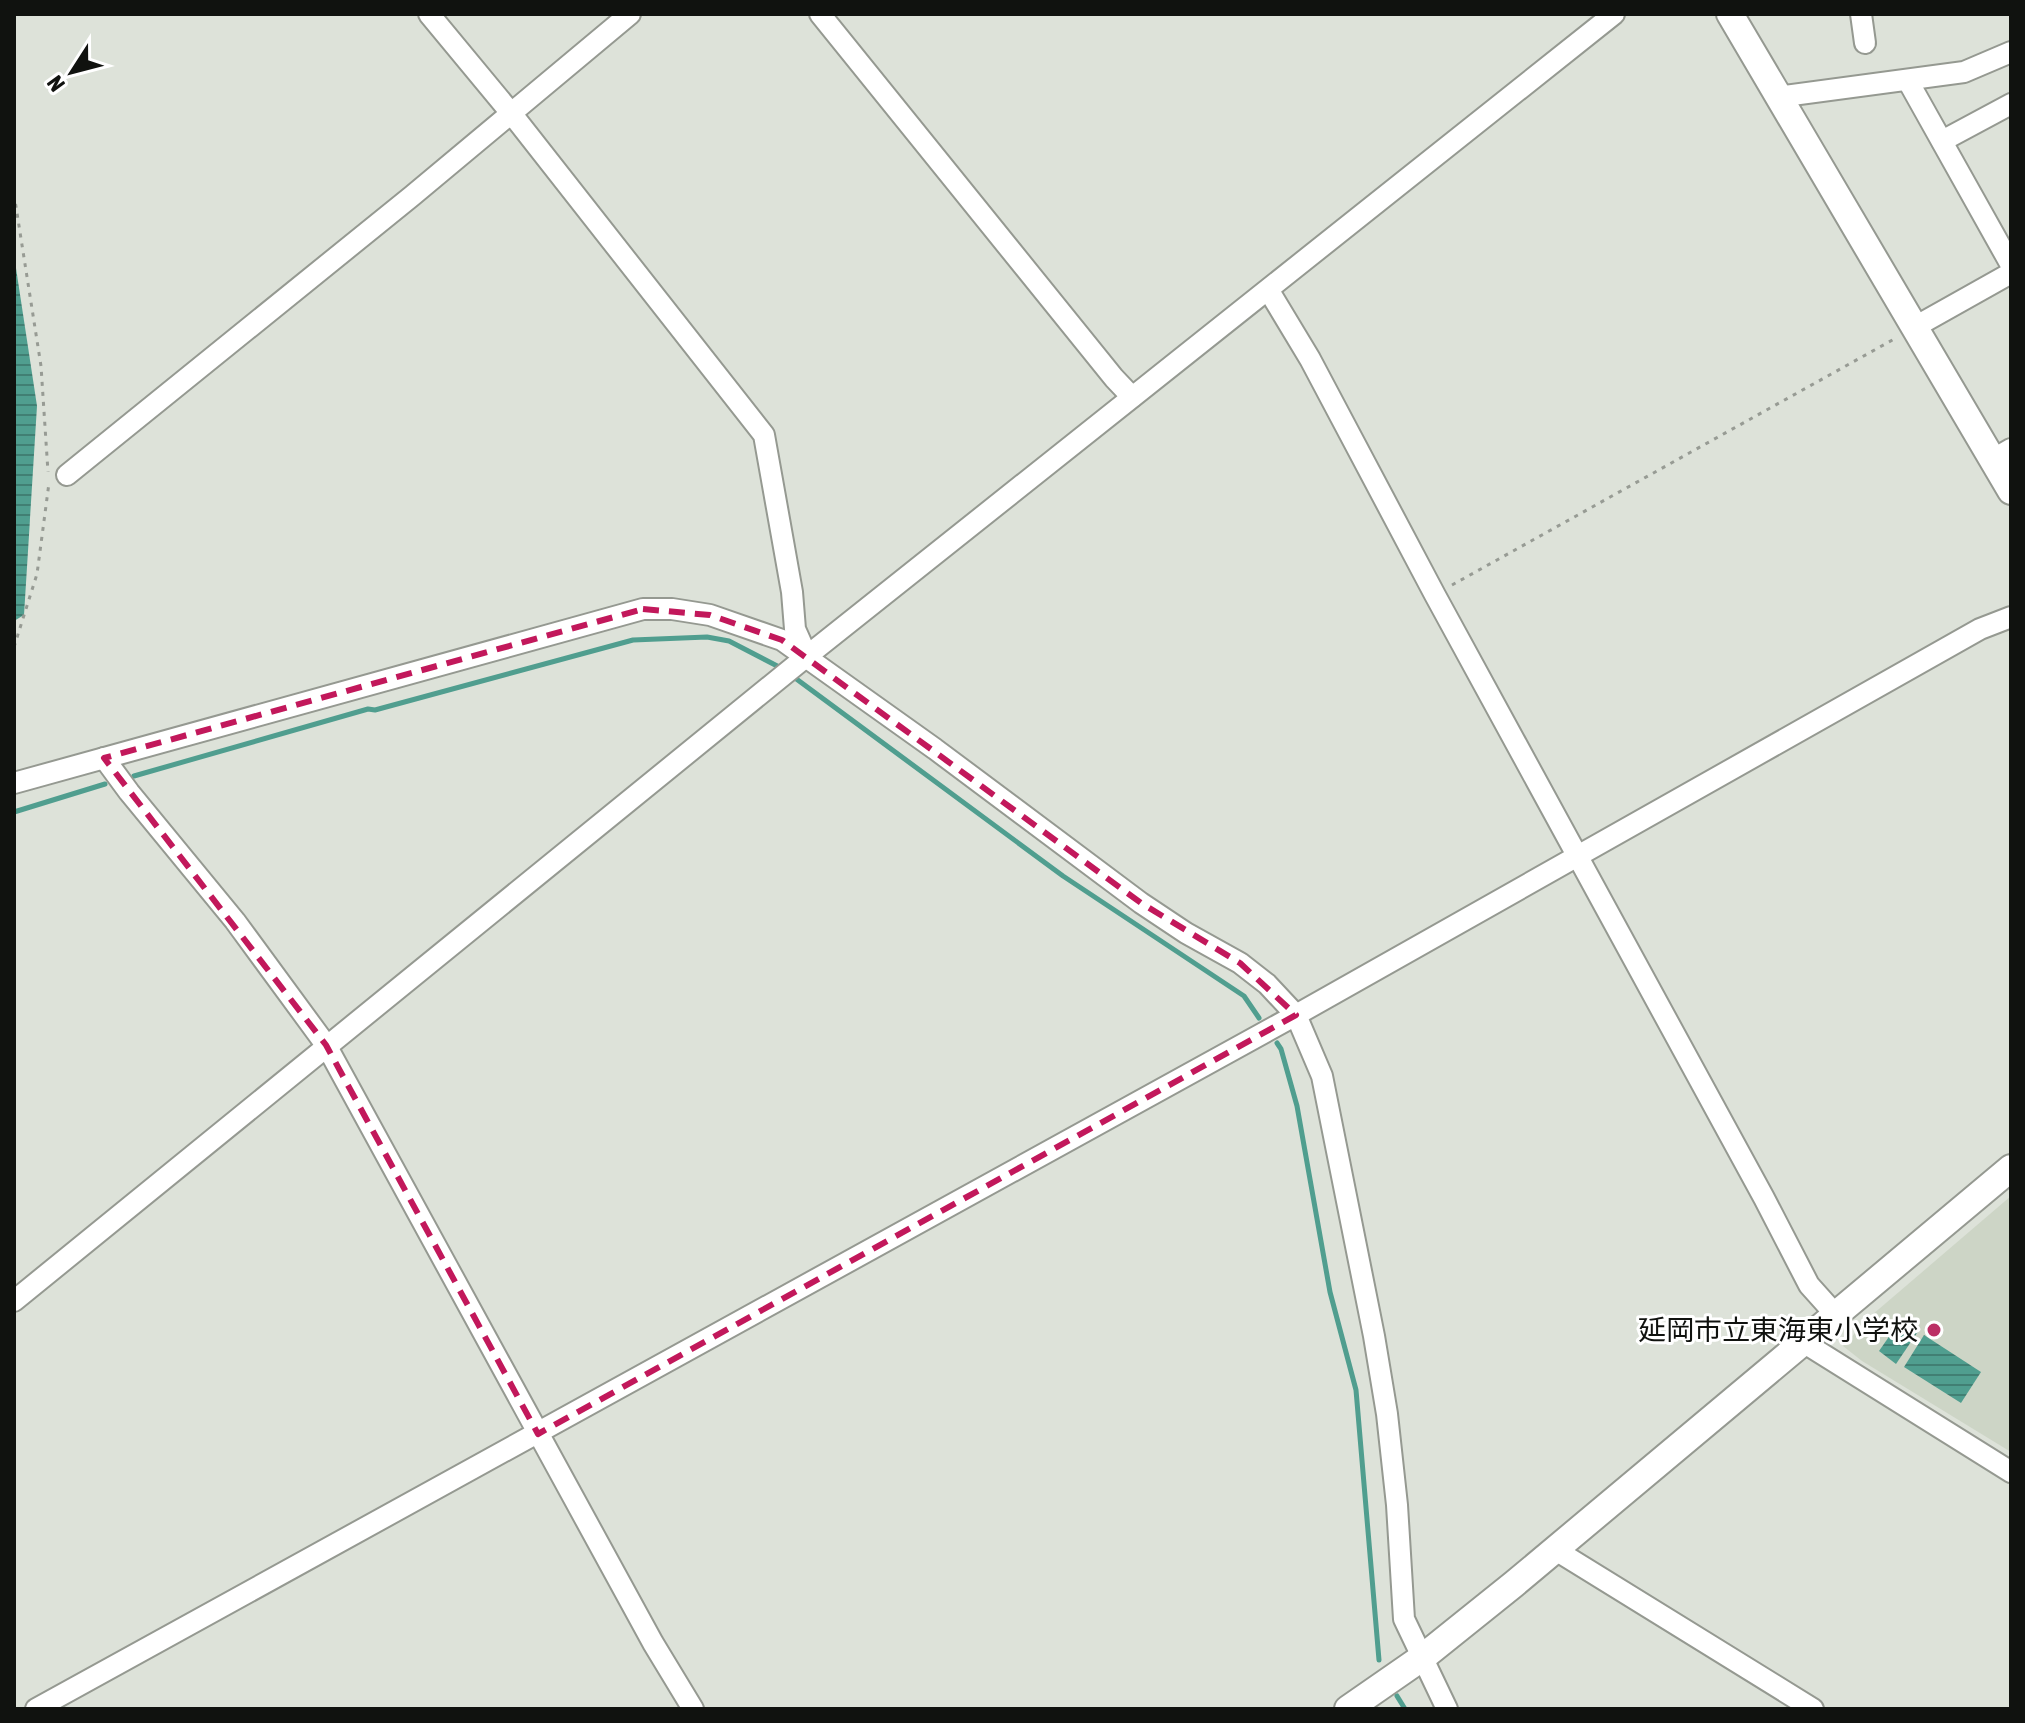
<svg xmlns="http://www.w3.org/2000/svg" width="2025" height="1723" font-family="'Asap Condensed','Noto Sans JP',sans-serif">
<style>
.built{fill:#cdd5c6}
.water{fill:url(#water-rules)}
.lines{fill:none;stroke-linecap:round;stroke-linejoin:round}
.stream{stroke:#509e8f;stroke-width:5}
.minor-casing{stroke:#959991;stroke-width:24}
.tertiary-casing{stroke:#959991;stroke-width:30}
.path{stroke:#979b94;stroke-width:3;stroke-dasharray:4 6;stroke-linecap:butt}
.minor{stroke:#fff;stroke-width:20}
.tertiary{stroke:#fff;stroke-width:26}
.marked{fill:none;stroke:#c2185b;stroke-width:6;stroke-dasharray:16 10;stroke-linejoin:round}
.poi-dot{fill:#bb2f65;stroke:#fff;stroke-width:3}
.labels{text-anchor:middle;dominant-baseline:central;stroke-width:6;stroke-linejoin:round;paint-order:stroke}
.poi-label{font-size:28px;fill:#10120f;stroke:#fff;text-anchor:end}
</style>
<defs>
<pattern id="water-rules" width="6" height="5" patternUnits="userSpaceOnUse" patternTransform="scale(2)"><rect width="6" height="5" fill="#509e8f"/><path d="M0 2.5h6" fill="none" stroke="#417f73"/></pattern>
</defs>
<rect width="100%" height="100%" fill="#dde2d9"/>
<path class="built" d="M2011,1196V1452L1862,1361L1843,1346L1872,1315Z"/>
<g class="water">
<path d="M14,255L37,406L24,615L14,621Z"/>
<path d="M1902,1318L1919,1330L1896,1364L1879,1351Z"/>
<path d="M1924,1335L1981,1372L1961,1403L1904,1367Z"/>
</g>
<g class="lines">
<g class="stream">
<path d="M791,675L1063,876L1244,996L1259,1018"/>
<path d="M134,776L368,709L375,710L633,640L707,637L729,641L783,669"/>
<path d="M14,812L105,784"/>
<path d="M1277,1043L1281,1049L1297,1106L1330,1292L1356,1390L1379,1660"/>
<path d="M1397,1696L1405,1709"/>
</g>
<defs>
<g id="minor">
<path d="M429,14L511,113L764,435L792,592L795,629L807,656"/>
<path d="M820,14L1114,378L1132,397"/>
<path d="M1861,14L1865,43"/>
<path d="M1908,81L2011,265"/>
<path d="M1777,97L1964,72L2011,52"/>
<path d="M1942,141L2011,104"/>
<path d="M1269,291L1310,359L1435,595L1764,1198L1809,1285L1835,1314"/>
<path d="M1913,328L2011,273"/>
<path d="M1992,460L2011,449"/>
<path d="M67,475L412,196L630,14"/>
<path d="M104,758L129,792L235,921L326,1045L653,1643L693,1709"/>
<path d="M14,783L643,609H672L710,615L782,640L935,749L1141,903L1186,933L1240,963L1267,984L1296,1015L1322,1076L1374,1336L1387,1414L1397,1505L1404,1619L1447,1709"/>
<path d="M14,1301L807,656L1614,14"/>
<path d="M1803,1342L2011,1472"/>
<path d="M1554,1549L1813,1709"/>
<path d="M36,1709L1296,1015L1980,629L2011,617"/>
</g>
<g id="tertiary">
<path d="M1730,14L2011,491"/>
<path d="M1348,1709L1423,1657L1514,1584L2011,1168"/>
</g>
</defs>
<use href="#minor" class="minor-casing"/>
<use href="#tertiary" class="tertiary-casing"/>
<g class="path">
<path d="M14,194L41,366L48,472"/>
<path d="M1452,585L1896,338"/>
<path d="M14,647L37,574L49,483"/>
</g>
<use href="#minor" class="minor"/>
<use href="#tertiary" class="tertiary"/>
</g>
<path class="marked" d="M643,609L710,615L782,640L1141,903L1240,963L1296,1015L538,1434L326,1045L104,758Z"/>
<circle class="poi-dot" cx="1934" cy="1330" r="8"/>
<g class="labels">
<g class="poi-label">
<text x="1918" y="1330">延岡市立東海東小学校</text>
</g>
</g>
<rect width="2025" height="1723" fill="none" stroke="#10120f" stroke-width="32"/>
<g transform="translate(72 72) rotate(234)" stroke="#ffffff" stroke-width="6" paint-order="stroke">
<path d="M0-6L14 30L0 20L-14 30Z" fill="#10120f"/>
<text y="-12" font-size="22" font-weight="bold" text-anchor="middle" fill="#10120f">N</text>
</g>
</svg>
